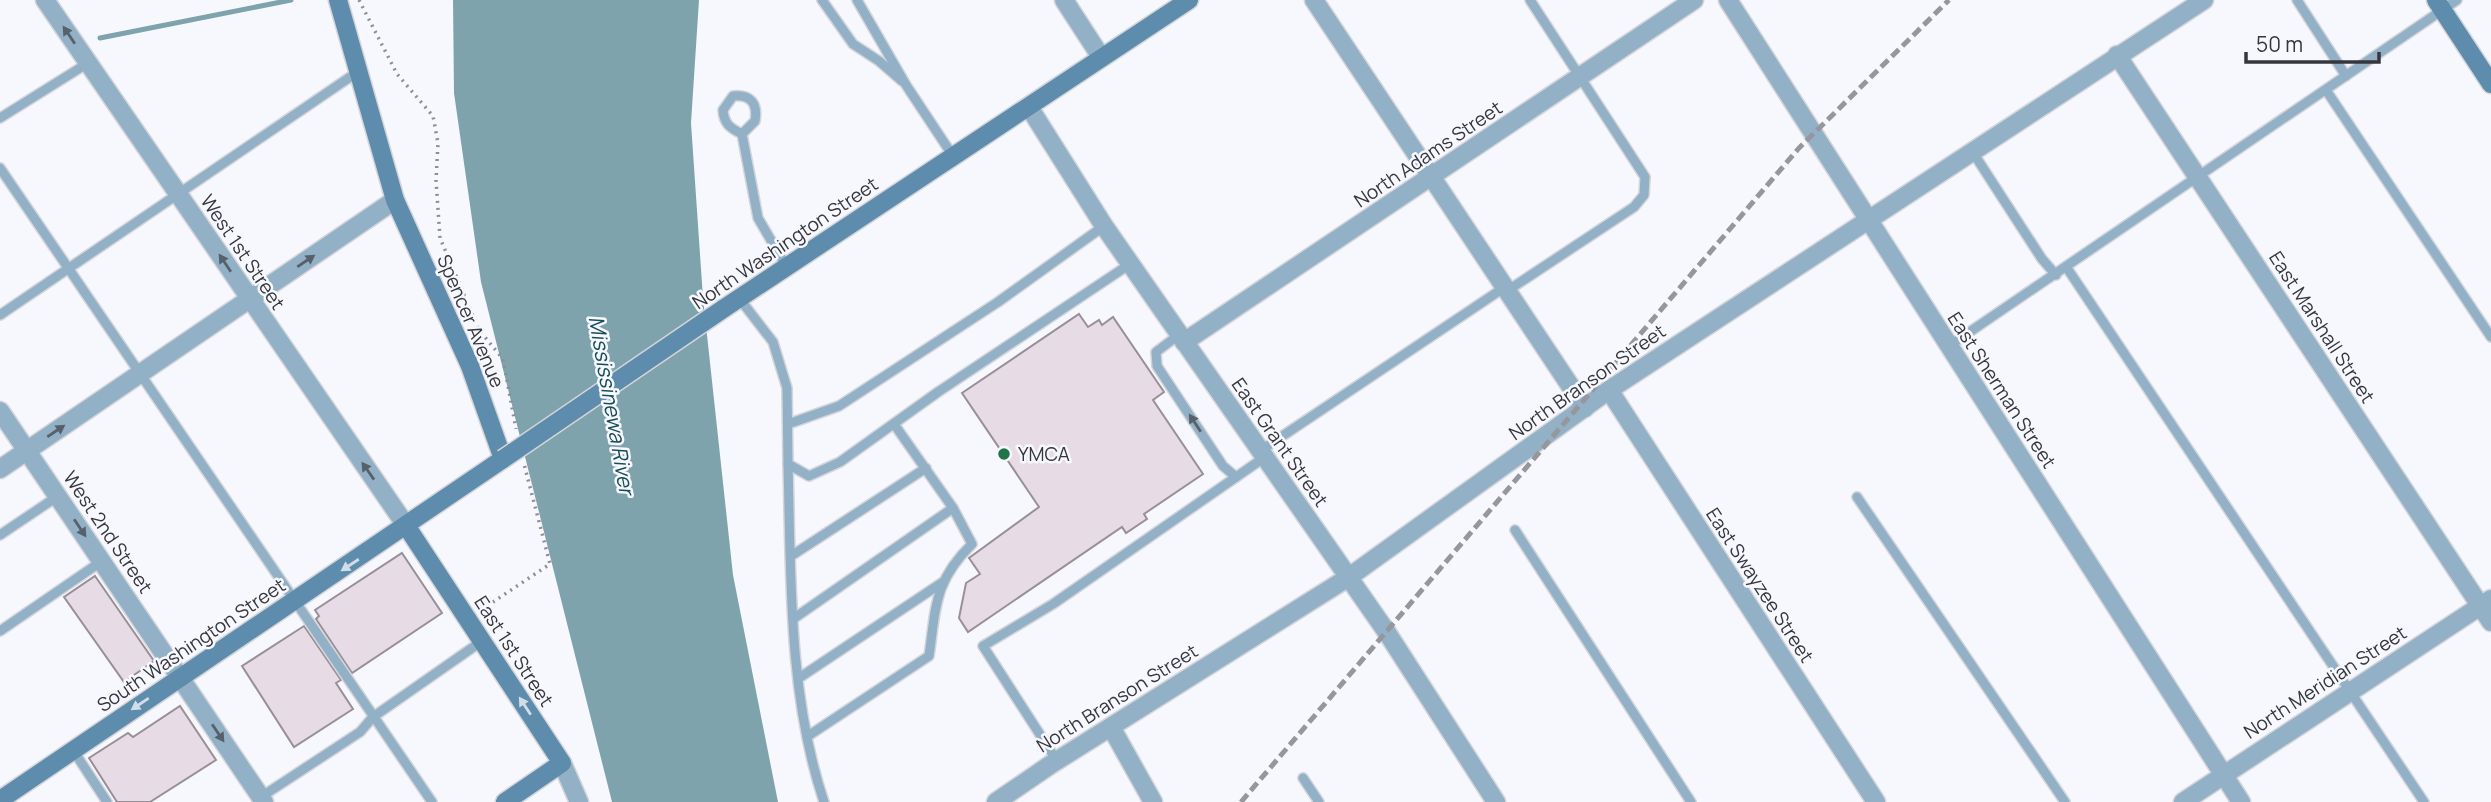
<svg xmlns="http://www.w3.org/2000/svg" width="2491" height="802" font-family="Manrope,sans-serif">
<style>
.water{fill:#7ea3ac}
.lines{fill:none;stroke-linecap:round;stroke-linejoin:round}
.stream{stroke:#7ea3ac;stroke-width:5}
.building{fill:#e7dce5;stroke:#998f97;stroke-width:2}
.lane-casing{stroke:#d4d5da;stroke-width:12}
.street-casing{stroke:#d4d5da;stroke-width:21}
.secondary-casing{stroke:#d4d5da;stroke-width:21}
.path{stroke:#8d8e93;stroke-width:3.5;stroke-dasharray:2 5;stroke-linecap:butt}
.lane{stroke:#92b0c6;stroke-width:9}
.street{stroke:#92b0c6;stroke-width:18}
.secondary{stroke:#5e8cac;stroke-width:18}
.rail{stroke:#96979c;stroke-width:5;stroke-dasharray:10 5;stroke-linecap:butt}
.secondary-bridge-casing{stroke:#d4d5da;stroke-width:21;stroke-linecap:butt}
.secondary-bridge{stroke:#5e8cac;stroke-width:18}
.oneway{fill:#56616c}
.oneway2{fill:#d1dde9}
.poi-dot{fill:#207447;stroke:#f7f8fd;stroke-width:2.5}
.labels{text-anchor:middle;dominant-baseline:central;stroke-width:5;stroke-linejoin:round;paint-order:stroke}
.street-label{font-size:19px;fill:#36373c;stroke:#f7f8fd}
.poi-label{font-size:19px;fill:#36373c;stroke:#f7f8fd;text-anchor:start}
.water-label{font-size:21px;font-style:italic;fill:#174d58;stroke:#f7f8fd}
</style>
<rect width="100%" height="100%" fill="#f7f8fd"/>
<path class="water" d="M453,0H699L691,123L703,298L733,575L778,802H612L481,282L454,93Z"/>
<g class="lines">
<path class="stream" d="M100,38L291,0"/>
</g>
<g class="building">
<path d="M1079,314L1088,327L1099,320L1102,325L1113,317L1164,392L1153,400L1203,474L1144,514L1147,519L1126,533L1122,527L968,632L959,618L966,583L980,574L969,558L1039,507L962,393Z"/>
<path d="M402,553L442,613L352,673L316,619L319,616L315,610Z"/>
<path d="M95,576L154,661L124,682L64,597Z"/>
<path d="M304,626L341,680L336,683L353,709L294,747L242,666Z"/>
<path d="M180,706L216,760L150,802H117L89,758L128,733L133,737Z"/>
</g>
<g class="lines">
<defs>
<g id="lane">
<path d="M822,0L853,44L879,61L902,81"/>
<path d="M857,0L906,85L953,156"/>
<path d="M2297,0L2346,76"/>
<path d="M2326,90L2491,337"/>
<path d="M0,118L88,63"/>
<path d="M742,134C730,128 724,124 723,110L733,96C751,94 758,104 755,121L742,134L758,218L786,266"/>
<path d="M1972,151L2042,259L2056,275"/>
<path d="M0,168L432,802"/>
<path d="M2067,268L2424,802"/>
<path d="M1507,291L1634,207L1644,195L1645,177L1530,0"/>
<path d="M739,298L773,342L787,388L788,464L809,476L840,462L938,392L1130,264"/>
<path d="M0,315L356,73"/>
<path d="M1180,334L1156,352L1157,366L1223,466L1236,477"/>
<path d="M1949,346L2457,0"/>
<path d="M788,424L839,406L998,302L1104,226"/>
<path d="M1260,451L1505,287"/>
<path d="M788,464C791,576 788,695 824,802"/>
<path d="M1857,497L2065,802"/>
<path d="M1515,530L1691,802"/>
<path d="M0,535L58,496"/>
<path d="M791,556L926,468"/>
<path d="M793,619L953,508"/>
<path d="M0,631L102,561"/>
<path d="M799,678L943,582"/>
<path d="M808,736L929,656C936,607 934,581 972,544L953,508L894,424"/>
<path d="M73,750L107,802"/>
<path d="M1057,761L983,646L1053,604L1265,457"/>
<path d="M1303,778L1319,802"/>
<path d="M261,797L360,732L373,717L482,641"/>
</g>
<g id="street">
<path d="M45,0L407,527"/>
<path d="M1064,0L1101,57"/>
<path d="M1314,0L1585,408"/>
<path d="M1728,0L2241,802"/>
<path d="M2117,55L2491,622"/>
<path d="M1029,107L1104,226L1386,631L1496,802"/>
<path d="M1184,342L1694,0"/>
<path d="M1609,390L1876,802"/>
<path d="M0,411L264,802"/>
<path d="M0,469L395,200"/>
<path d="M1111,727L1153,802"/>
<path d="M562,763L579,802"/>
<path d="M996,802L1050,765L1349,577L1609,390L2204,0"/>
<path d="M2183,802L2491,599"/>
</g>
<g id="secondary">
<path d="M2436,0L2491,84"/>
<path d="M723,309L1189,0"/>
<path d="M407,527L562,763L505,802"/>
<path d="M0,800L503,459L470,366L395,200L338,0"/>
</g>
</defs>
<use href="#lane" class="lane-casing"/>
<use href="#street" class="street-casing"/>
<use href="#secondary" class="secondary-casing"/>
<g class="path">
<path d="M359,0L397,74L433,116L438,143L436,180L440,238L479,330L503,359L516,429"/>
<path d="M487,606L550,564L524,464"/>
</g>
<use href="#lane" class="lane"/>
<use href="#street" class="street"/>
<use href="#secondary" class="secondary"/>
<path class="rail" d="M1241,802L1799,148L1949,0"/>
<defs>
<path id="secondary-bridge" d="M503,459L723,309"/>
</defs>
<use href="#secondary-bridge" class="secondary-bridge-casing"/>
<use href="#secondary-bridge" class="secondary-bridge"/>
</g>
<defs><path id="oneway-solid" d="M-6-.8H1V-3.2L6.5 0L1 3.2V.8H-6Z" transform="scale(1.75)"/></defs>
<g class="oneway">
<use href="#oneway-solid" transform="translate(69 35) rotate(-124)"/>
<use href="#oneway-solid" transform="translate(306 261) rotate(-34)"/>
<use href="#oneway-solid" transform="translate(225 263) rotate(-124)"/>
<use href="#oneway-solid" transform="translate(1195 423) rotate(-123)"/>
<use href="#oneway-solid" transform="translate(56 431) rotate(-34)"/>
<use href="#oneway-solid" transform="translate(368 471) rotate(-125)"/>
<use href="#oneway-solid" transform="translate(80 528) rotate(56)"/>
<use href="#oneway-solid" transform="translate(218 733) rotate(56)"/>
</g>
<g class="oneway2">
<use href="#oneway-solid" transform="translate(350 565) rotate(147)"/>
<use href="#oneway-solid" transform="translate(140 704) rotate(146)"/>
<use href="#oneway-solid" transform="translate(525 706) rotate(-123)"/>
</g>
<circle class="poi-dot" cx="1004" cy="454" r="7"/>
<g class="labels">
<g class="street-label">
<text transform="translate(1428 154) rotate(-34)">North Adams Street</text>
<text transform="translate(785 243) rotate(-34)">North Washington Street</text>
<text transform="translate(243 252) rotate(56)">West 1st Street</text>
<text transform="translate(471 321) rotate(67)">Spencer Avenue</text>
<text transform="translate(2322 327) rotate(57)">East Marshall Street</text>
<text transform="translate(1587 382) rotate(-35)">North Branson Street</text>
<text transform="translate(2002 390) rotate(57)">East Sherman Street</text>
<text transform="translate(1280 442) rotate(55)">East Grant Street</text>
<text transform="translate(108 532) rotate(56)">West 2nd Street</text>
<text transform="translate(1760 585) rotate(57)">East Swayzee Street</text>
<text transform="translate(191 645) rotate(-34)">South Washington Street</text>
<text transform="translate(514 651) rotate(57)">East 1st Street</text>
<text transform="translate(2325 682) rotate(-33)">North Meridian Street</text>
<text transform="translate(1117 698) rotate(-32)">North Branson Street</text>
</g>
<g class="poi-label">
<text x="1018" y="454">YMCA</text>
</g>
<g class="water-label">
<text transform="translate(612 405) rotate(80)">Mississinewa River</text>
</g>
</g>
<path d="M2246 52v10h133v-10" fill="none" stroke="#36373c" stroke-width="3.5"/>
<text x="2256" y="52" font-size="21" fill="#36373c" stroke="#f7f8fd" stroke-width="5" paint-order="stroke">50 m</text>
</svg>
